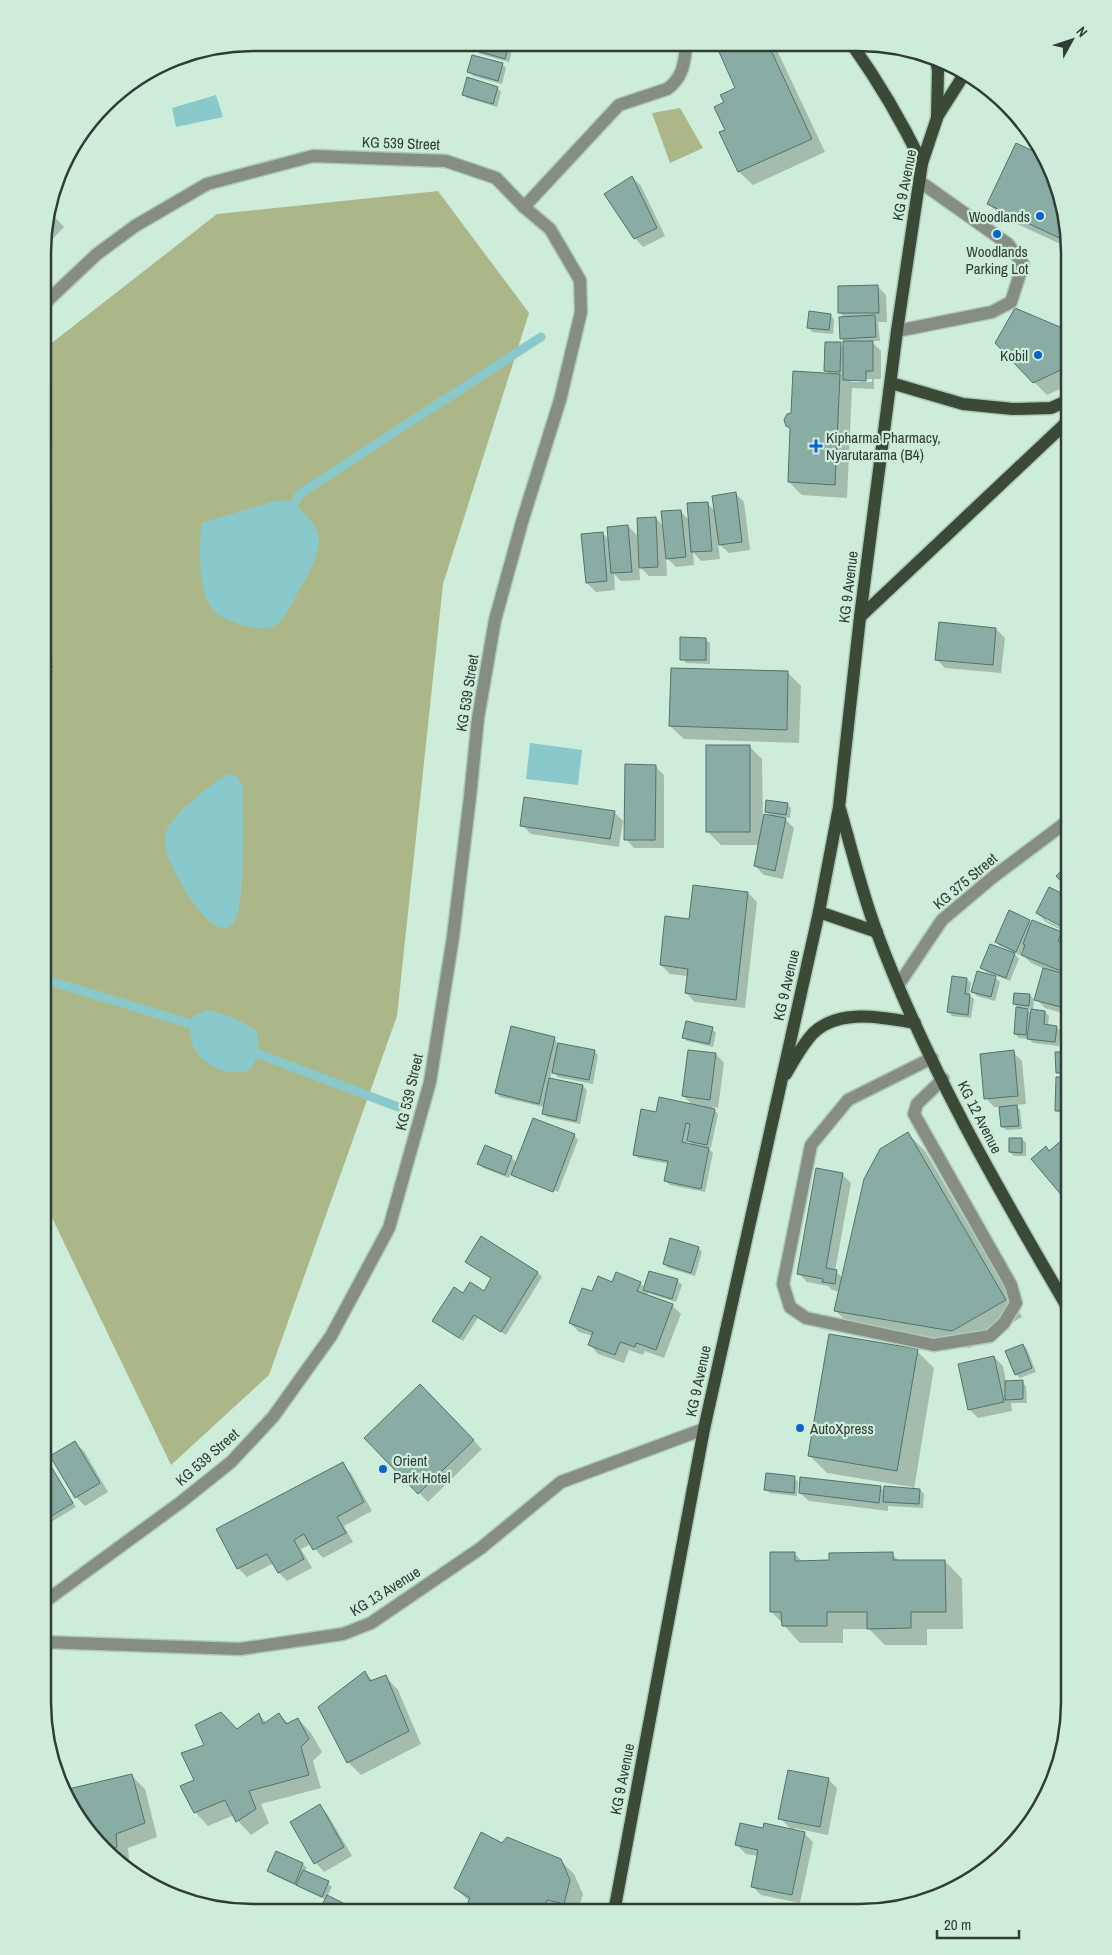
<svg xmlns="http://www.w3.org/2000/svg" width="1112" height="1955" font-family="'Archivo Narrow',sans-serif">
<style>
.green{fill:#acb789}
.water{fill:#8ac9cb}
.shadow{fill:#0003;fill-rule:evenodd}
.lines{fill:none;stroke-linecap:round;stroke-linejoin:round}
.stream{stroke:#8ac9cb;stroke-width:9}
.building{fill:#89ada4;stroke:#51736b}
.minor-casing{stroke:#aec9b8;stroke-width:15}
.major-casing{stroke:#aec9b8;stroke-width:15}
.path{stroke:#849a8d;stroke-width:3;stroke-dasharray:2.5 2.5;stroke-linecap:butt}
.minor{stroke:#868e83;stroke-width:12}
.major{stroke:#3b4937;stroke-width:12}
.poi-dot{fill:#0b63cc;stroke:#cdecd9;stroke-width:2}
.labels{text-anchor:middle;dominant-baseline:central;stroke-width:4.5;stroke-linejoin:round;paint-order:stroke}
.street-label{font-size:15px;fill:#303c35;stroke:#cdecd9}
.poi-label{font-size:15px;fill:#303c35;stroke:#cdecd9;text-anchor:start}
.rim{fill:none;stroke:#303c35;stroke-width:2.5}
</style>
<rect width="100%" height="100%" fill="#cdecd9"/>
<g class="green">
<path d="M680,108L703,148L670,163L652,113Z"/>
<path d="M438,191L529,313L443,584L397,1016L269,1375L171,1465L43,1199L44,349L217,214Z"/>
</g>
<g class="water">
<path d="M216,95L223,117L176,127L172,108Z"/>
<path d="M284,500C295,503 301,509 308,518C311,522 317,529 318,534C323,551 305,580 297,594C291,605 286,619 275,625C265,631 252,628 242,625C232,621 222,619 215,612C198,595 198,545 202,523L271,502Z"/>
<path d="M530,743L582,750L578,785L526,779Z"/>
<path d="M228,774L237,776L243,787C242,812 248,912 231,926C210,943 166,863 165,845C165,841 165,834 167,830C172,815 213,782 228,774Z"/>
<path d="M207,1010C226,1014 241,1020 257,1031C259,1042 259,1065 247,1071C244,1072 239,1072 235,1072C213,1073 187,1052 190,1028C190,1024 192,1020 193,1016Z"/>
</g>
<g class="shadow">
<path d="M477,44H510L513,46L509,62L480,54L476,50Z"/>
<path d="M717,45L775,46L825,152L753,185L739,172L721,132L726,130L725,103L737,88Z"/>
<path d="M502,64L506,68L502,84L473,76L469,72Z"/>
<path d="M497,88L501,92L497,107L467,98L463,94Z"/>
<path d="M1045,158L1058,185L1069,248L1002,217L989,204Z"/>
<path d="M632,177L641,186L665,236L643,247L635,238Z"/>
<path d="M49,211L64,227L44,248V226Z"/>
<path d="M877,286L886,295L887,322H878L880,341H871L881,351V379H874V389L852,388L847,498L802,495L789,482L792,414L829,374L825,371L841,344L844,348V342L842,339L845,318L840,313ZM851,379H872V382H851Z"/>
<path d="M1062,289H1069V307L1067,308L1062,303Z"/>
<path d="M830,315L834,319L833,334L812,332L808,327Z"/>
<path d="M1066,331L1069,334V385L1047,395L1034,382Z"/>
<path d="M735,493L744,502L750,550L729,553L718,543L720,559L701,561L693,552L694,565L676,567L666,557L667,576H649L639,566L640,580L621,581L614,574L615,590L596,592L587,583L602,533L610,540L628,526L637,535L638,547H640L656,518L664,527L680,511L690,521L707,503L716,512Z"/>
<path d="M996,629L1005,638L1001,673L945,668L936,659Z"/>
<path d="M705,639L710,643V664L686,663L682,659Z"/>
<path d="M788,673L801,686L799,743L684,739L670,726Z"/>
<path d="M749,746L762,759L763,822L771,816L766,811L787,804L791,808L790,818L783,817L794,828L783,879L764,875L755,866L759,845H721L708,832Z"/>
<path d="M655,766L664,775V848H634L626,839Z"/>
<path d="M614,812L623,821L619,847L531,834L522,825Z"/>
<path d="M1049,888L1069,898V929L1046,917V920L1069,932V934L1046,922L1037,913Z"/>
<path d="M748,893L757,902L745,1008L695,1002L686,993L688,976L670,974L661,965L690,920Z"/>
<path d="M1029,921L1032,924L1061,934L1069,942L1068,946L1069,947V1015L1045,1008L1036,999L1044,969L1031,963L1023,955L1025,949L1023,948L1020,955L1000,946L996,942Z"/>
<path d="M1012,951L1019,959L1010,981L986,972L982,968Z"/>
<path d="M993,975L1000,982L995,1001L977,996L973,992Z"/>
<path d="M967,979L971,983L969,995L974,999L971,1018L952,1016L948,1012Z"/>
<path d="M1030,995L1034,1000L1033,1011L1045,1012L1049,1016L1048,1026L1056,1027L1061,1031L1059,1046L1033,1043L1029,1039L1019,1038L1015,1034L1017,1007L1014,1004ZM1026,1009H1032V1014Z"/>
<path d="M712,1029L716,1033L713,1047L687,1041L683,1037Z"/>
<path d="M554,1038L558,1044L594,1051L598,1055L593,1084L558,1077L552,1071L550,1079L583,1086L587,1090L580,1124L547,1117L543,1113L544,1107L500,1097L496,1092Z"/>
<path d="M1013,1052L1022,1061L1026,1104L1015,1105L1020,1110L1022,1129L1006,1130L1002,1126L1000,1107H994L986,1098Z"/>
<path d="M1056,1053H1069V1119H1065L1057,1110L1063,1079L1057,1072Z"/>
<path d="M716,1054L724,1063L718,1108L712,1107L718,1114L711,1148L707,1147L713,1153L705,1192L670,1185L666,1181L669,1164L638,1158L634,1154L657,1113L693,1105L683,1096ZM687,1139L694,1146L686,1145Z"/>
<path d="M908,1134L925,1151L1022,1317L970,1348L853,1328L836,1311L840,1292L832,1290L828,1286L807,1282L799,1274L842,1174L851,1183L835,1271L843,1278Z"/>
<path d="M574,1135L578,1140L558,1192L515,1175V1178L511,1173L509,1178L483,1168L479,1164L511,1157L517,1163Z"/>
<path d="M1069,1135V1202L1033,1159L1049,1152Z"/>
<path d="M1022,1139L1026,1143V1156H1014L1010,1152Z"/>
<path d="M698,1248L702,1252L695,1276L668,1268L664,1264Z"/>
<path d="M466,1262L538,1273L542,1277L506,1335L478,1318L463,1341L434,1321L463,1295L484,1292L492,1279Z"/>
<path d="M678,1281L682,1285L676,1302L648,1293L647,1296L672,1305L681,1314L664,1358L645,1351L643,1355L629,1350L624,1363L598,1354L590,1345L593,1336L579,1332L570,1323L593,1293L613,1283H640L645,1288Z"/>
<path d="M1023,1345L1027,1349L1036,1372L1020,1378L1016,1374Z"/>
<path d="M917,1351L934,1368L914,1489L920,1490L924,1494L923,1508L888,1506V1511L809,1501L800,1493L880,1487L885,1492L911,1489L912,1487L827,1473L810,1456Z"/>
<path d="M994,1357L1003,1366L1006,1382H1022L1026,1386L1027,1403H1011L1012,1411L978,1418L970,1410Z"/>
<path d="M420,1385L482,1449L428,1502L366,1438Z"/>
<path d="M43,1441L52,1456L75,1442L84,1451L108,1492L85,1506L76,1497L52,1456L46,1460L76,1507L43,1527Z"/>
<path d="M342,1464L351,1473L372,1511L344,1526L353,1542L323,1558L311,1544L301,1549L312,1568L287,1581L279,1573L274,1563L247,1577L238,1568Z"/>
<path d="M794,1478L798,1482L797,1496L770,1493L765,1489Z"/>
<path d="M794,1553L803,1562L830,1561L892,1554L900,1562L945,1561L962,1579L963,1629H927V1645H885L869,1629H843V1643H800L772,1612Z"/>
<path d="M365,1673L373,1681L385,1676L398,1690L421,1744L361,1775L348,1762Z"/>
<path d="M279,1714L289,1724L298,1719L311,1733L322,1752L313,1761L321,1788L261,1804L269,1823L251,1835L238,1821L234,1815L208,1826L195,1812V1781L206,1746L237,1730L259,1715L267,1723Z"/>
<path d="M132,1776L145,1789L157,1837L128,1848L129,1860L120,1864L114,1860L78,1819L65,1792Z"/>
<path d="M828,1779L837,1788L828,1835L794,1828V1831L804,1833L813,1842L800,1903L761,1895L752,1886L758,1856L746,1854L737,1845L764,1830H792L780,1818Z"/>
<path d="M319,1806L328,1815L352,1856L324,1872L316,1863Z"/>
<path d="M502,1845L561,1861L574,1874L583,1894L578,1912L466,1911L470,1902L455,1888Z"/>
<path d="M277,1852L303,1864L307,1868L305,1872L328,1883L332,1887L327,1897L357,1911H320L326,1900L273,1875L269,1871Z"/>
</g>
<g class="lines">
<g class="stream">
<path d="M294,503L301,493L541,337"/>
<path d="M43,979L191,1024"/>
<path d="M256,1053L398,1107"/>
</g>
</g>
<g class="building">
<path d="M476,44H509L505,59L474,50Z"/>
<path d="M716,45L769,46L812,139L738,172L719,132L725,130L714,107L724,102L720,95L735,88Z"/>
<path d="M472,55L503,63L498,81L467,72Z"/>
<path d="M467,77L498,87L493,104L462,95Z"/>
<path d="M1016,143L1044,156L1058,185L1068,242L987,204Z"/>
<path d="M632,176L657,228L634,239L604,194Z"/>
<path d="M878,285L879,313H838V286Z"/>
<path d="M1069,287V304H1061V288Z"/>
<path d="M1015,308L1067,330L1069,338V366L1033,383L995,343Z"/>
<path d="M809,311L831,314L829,330L807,328Z"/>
<path d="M875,315L876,337L840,339L839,317Z"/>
<path d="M843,341H873V371H866V381L843,380Z"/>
<path d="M825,342H841L840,372L824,371Z"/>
<path d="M793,371L840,374L835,485L788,482L790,428L786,426L784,420L787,414L791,413Z"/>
<path d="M736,492L742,542L719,545L712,496Z"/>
<path d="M708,502L712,551L691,552L687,503Z"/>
<path d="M681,510L686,557L666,559L661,511Z"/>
<path d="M656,517L658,567L639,568L637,518Z"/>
<path d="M628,525L632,572L611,573L607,527Z"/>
<path d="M603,532L607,581L586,583L581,534Z"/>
<path d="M939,622L996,628L993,665L935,660Z"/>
<path d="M680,637L706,638V660H680Z"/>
<path d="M671,668L788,671L787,730L669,726Z"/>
<rect x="706" y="745" width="44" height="87"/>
<path d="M625,764L656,765L655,840H624Z"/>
<path d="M524,797L615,811L610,839L520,826Z"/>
<path d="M766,800L788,803L786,815L765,812Z"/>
<path d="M764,814L786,818L775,871L754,866Z"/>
<path d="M1069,864V890L1056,876Z"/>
<path d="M693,885L748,892L736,1000L685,993L688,969L660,965L665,916L689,919Z"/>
<path d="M1049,887L1069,897L1068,930L1036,913Z"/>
<path d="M1009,910L1030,920L1016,952L995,942Z"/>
<path d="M1032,920L1062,932L1058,941L1069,946V965L1066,973L1021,955L1025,945L1023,944Z"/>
<path d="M990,944L1015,953L1006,978L980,968Z"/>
<path d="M1043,968L1069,975L1061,1007L1034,1000Z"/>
<path d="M977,971L996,976L991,997L971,992Z"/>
<path d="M952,976L967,978L965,994H970L968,1015L947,1012Z"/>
<path d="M1014,993L1030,994L1029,1006L1013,1004Z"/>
<path d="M1016,1007L1028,1009L1026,1035L1014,1034Z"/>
<path d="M1031,1009L1045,1011L1044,1024L1057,1026L1055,1042L1027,1039Z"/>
<rect x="1064" y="1019" width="5" height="28"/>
<path d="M686,1021L713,1027L709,1044L682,1038Z"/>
<path d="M511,1026L555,1037L539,1104L495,1093Z"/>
<path d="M558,1043L595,1050L589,1080L552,1073Z"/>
<path d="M688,1050L716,1053L710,1100L682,1096Z"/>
<path d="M1014,1050L1018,1096L984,1099L980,1054Z"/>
<path d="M1055,1052H1069V1072L1056,1073Z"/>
<path d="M1056,1077H1069V1111H1055Z"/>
<path d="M549,1078L583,1085L576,1121L542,1114Z"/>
<path d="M659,1097L715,1109L707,1145L687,1141L690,1124L686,1123L682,1142L709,1148L701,1189L664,1181L668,1161L633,1155L641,1109L656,1112Z"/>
<path d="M1017,1105L1019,1126L1001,1127L999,1107Z"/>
<path d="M533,1118L575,1134L553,1192L511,1175Z"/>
<path d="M1069,1131V1204L1031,1159L1046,1146L1049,1151L1069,1134L1067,1132Z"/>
<path d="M908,1132L1006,1300L952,1331L834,1311L864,1179L880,1149Z"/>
<path d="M1009,1138H1022V1153L1009,1152Z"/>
<path d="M485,1145L512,1156L505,1175L477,1164Z"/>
<path d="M816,1168L843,1173L826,1268L837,1270L835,1284L822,1282L823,1279L797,1274Z"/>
<path d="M481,1236L538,1272L501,1332L474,1315L459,1338L432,1321L454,1287L463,1293L470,1282L484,1291L491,1278L465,1262Z"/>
<path d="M670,1238L699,1247L691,1273L663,1264Z"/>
<path d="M649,1271L678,1279L672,1299L643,1290Z"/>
<path d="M616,1272L641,1282L637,1291L673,1304L656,1350L636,1343L635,1347L620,1342L615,1355L588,1345L593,1332L569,1323L582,1288L592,1291L598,1276L612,1282Z"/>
<path d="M829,1334L918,1349L897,1471L808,1456Z"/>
<path d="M1023,1344L1032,1368L1015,1375L1005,1351Z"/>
<path d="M994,1356L1004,1402L968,1410L958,1364Z"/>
<path d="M1023,1380V1399L1005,1400V1381Z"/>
<path d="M420,1384L474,1440L418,1494L364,1438Z"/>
<path d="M43,1441L49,1452L43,1456Z"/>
<path d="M75,1441L100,1483L75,1498L50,1456Z"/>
<path d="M46,1458L73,1503L43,1521V1460Z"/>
<path d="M343,1462L364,1502L337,1517L346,1533L313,1550L304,1534L294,1540L304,1559L278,1573L267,1554L237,1569L216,1529Z"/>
<path d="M766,1473L795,1476L794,1493L764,1490Z"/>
<path d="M800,1477L881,1486L879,1503L799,1493Z"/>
<path d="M884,1486L920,1489L919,1504L883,1502Z"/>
<path d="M770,1552H795V1561L829,1560V1553L893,1552V1560H945L946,1612H911V1628L867,1629V1612H827V1626H782L781,1612H770Z"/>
<path d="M365,1671L370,1681L386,1675L409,1731L347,1763L318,1707Z"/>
<path d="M221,1712L237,1729L259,1713L263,1724L279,1713L286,1724L298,1718L309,1739L301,1747L309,1775L249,1791L256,1809L236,1822L225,1800L194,1813L180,1786L194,1780L181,1753L204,1745L195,1725Z"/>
<path d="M788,1770L829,1778L820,1827L778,1819Z"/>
<path d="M132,1774L145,1823L116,1834L117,1847L107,1851L78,1819L64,1790Z"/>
<path d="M320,1804L344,1847L314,1864L290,1822Z"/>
<path d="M740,1823L763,1828L764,1823L805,1832L792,1895L751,1887L758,1850L735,1845Z"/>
<path d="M481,1832L502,1843L507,1837L561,1859L570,1880L564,1904L547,1900L541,1912L464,1911L470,1898L454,1888Z"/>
<path d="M276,1851L303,1863L295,1884L267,1871Z"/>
<path d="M303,1870L329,1881L322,1897L296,1885Z"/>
<path d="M327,1895L359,1911H319Z"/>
</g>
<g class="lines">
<defs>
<g id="minor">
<path d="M524,207L619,105L667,89C682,79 685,63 686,45"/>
<path d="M897,331L992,312L1011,302L1023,264L1008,244L919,181"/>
<path d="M899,984L942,920L993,877L1069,820"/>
<path d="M932,1058L848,1100L811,1145L783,1284L790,1307L806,1318L934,1345L990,1336L1004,1323L1016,1303L1011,1285L914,1114L917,1104L943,1079"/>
<path d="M43,1603L181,1502L231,1462L273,1417L331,1336L389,1228L430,1082L453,937L470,797L478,718L495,620L522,522L560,400L581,312L580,280L550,229L524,207L496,178L446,161L313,156L207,184L135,226L97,254L44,304"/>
<path d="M43,1642L240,1649L343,1634L371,1623L481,1548L561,1482L704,1429"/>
</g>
<g id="major">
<path d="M853,46C880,84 902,122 922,163"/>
<path d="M937,117L965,73"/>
<path d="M891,383L963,404L1013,409L1051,408L1069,400"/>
<path d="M860,617L1069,420"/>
<path d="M840,809C852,850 862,893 877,933C926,1064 998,1189 1069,1310"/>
<path d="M819,912L877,932"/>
<path d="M786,1074C793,1062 800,1049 809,1038C833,1007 881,1017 915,1023"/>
<path d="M614,1912L704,1429L819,912L839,807L860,617L897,331L922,163L937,118L938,71L936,59"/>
</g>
</defs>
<use href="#minor" class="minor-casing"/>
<use href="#major" class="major-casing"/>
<path class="path" d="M44,692C54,679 55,655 44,642"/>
<use href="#minor" class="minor"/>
<use href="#major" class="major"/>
</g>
<g class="poi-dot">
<circle cx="1040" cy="216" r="5"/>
<circle cx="997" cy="234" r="5"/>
<circle cx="1038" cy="355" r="5"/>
<path d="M813.5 438.5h5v5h5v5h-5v5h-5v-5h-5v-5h5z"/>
<circle cx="800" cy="1428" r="5"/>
<circle cx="383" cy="1469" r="5"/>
</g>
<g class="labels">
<g class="street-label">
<text transform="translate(401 143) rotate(2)">KG 539 Street</text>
<text transform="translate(904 185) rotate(-79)">KG 9 Avenue</text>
<text transform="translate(848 587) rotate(-83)">KG 9 Avenue</text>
<text transform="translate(467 693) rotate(-81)">KG 539 Street</text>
<text transform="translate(965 881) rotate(-40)">KG 375 Street</text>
<text transform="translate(786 985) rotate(-77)">KG 9 Avenue</text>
<text transform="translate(409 1092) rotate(-77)">KG 539 Street</text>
<text transform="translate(980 1117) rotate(63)">KG 12 Avenue</text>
<text transform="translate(698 1381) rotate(-78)">KG 9 Avenue</text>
<text transform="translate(207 1457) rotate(-41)">KG 539 Street</text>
<text transform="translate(385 1591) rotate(-32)">KG 13 Avenue</text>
<text transform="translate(622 1779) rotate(-79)">KG 9 Avenue</text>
</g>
<g class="poi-label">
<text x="1030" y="216" text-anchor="end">Woodlands</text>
<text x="997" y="251" text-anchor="middle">Woodlands<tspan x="997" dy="17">Parking Lot</tspan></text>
<text x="1028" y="355" text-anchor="end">Kobil</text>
<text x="826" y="437">Kipharma Pharmacy,<tspan x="826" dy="17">Nyarutarama (B4)</tspan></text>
<text x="810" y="1428">AutoXpress</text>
<text x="393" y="1460">Orient<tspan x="393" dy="17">Park Hotel</tspan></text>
</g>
</g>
<path d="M0 0H1112V1955H0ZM253 51H859A202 202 0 0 1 1061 253V1702A202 202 0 0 1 859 1904H253A202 202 0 0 1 51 1702V253A202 202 0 0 1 253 51Z" fill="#cdecd9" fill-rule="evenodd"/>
<path class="rim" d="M253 51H859A202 202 0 0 1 1061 253V1702A202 202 0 0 1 859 1904H253A202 202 0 0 1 51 1702V253A202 202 0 0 1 253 51Z"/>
<g transform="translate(1072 40) rotate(50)" stroke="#cdecd9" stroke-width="4" paint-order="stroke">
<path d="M0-4L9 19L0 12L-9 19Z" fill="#303c35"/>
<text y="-8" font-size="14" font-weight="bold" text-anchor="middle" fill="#303c35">N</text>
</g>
<path d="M937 1930v8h82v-8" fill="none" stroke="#303c35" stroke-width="2.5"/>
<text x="944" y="1930" font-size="15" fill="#303c35" stroke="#cdecd9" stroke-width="4" paint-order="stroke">20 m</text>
</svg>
